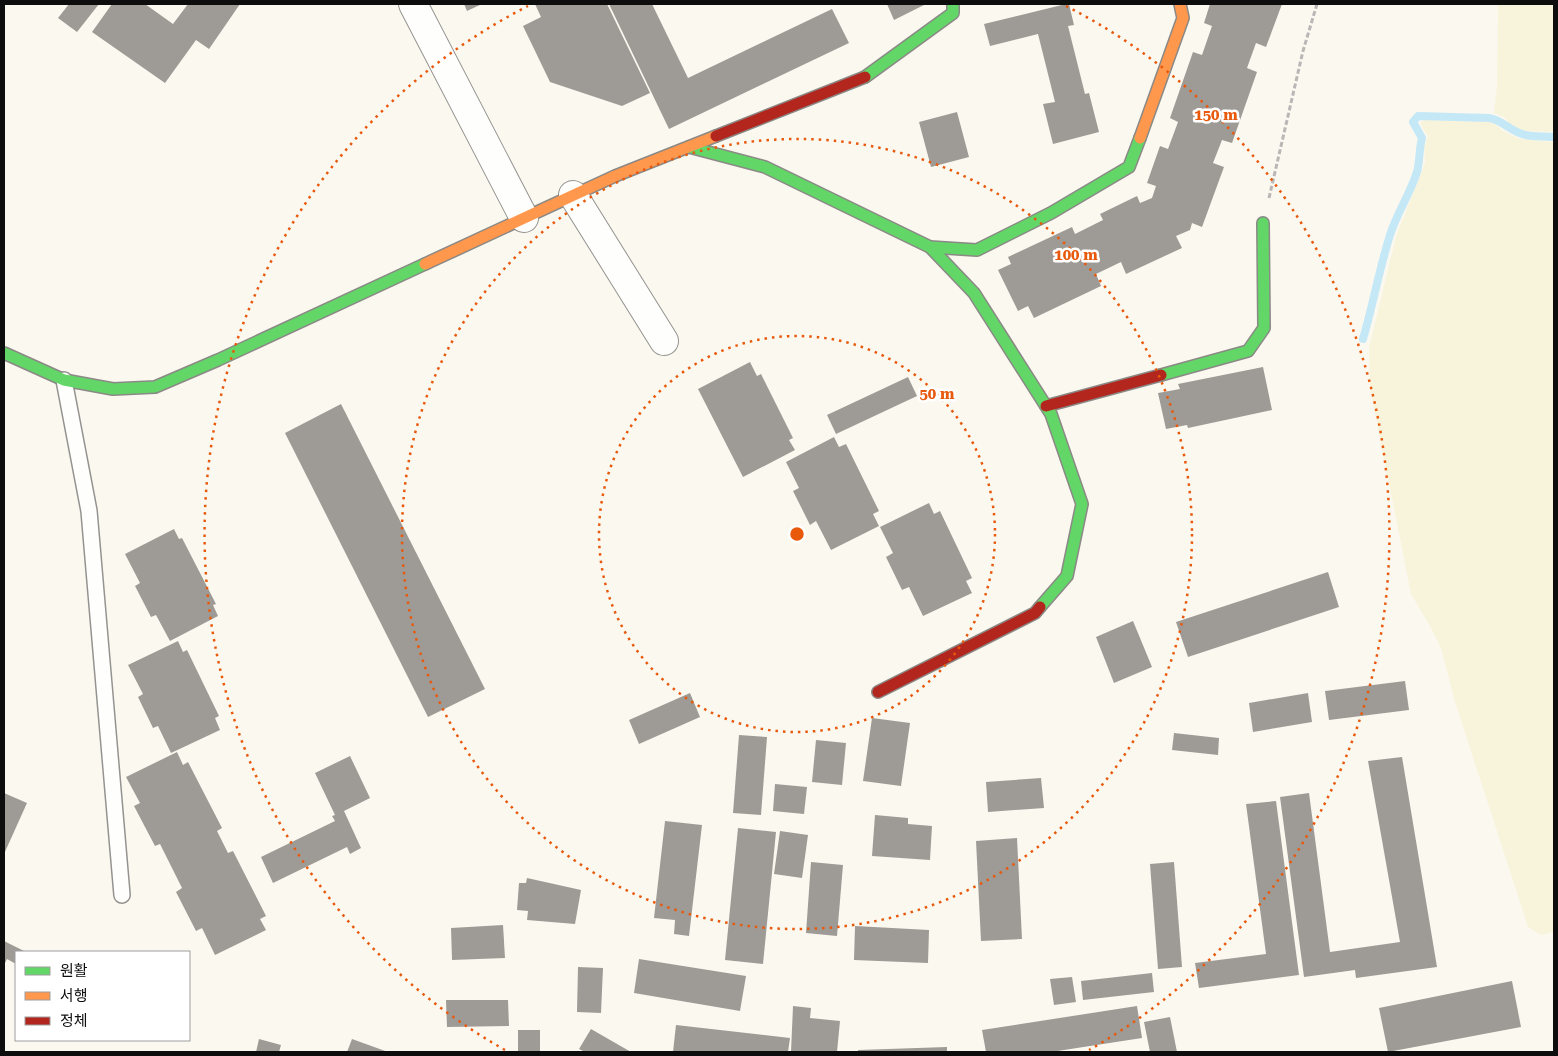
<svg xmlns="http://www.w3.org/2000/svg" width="1558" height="1056" font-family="'Roboto Serif','Noto Sans KR',serif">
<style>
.farmland{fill:#f8f4dc}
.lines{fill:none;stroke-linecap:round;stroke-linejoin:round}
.stream{stroke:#c5e8f6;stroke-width:8}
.building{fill:#9e9b96}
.lane-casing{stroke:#94938f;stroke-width:18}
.street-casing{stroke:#94938f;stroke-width:30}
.fast-casing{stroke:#8b8986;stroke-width:14}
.slow-casing{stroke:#8b8986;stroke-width:14}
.jam-casing{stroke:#8b8986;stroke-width:14}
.path{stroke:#b8b7b6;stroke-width:3;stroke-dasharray:5 2.5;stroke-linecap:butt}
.lane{stroke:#fefefd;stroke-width:15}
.street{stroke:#fefefd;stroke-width:28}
.fast{stroke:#63d668;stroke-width:11}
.slow{stroke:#ff974d;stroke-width:11}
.jam{stroke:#b3261e;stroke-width:11}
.ring{fill:none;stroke:#e8590c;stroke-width:2.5;stroke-dasharray:2.5 5}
.centre{fill:#e8590c;stroke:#fff;stroke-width:2.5}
.ring-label{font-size:15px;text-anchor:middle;font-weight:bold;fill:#e8590c;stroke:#fff;stroke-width:5;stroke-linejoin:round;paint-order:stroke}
</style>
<rect width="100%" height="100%" fill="#fbf8f0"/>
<g class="farmland">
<path d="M1498,4H1554V132L1524,131L1510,125L1504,117L1494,113L1497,85Z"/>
<path d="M1424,120L1489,122L1495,124L1503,131L1520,139L1554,142V932L1541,935L1528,927L1455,702L1441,648L1431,628L1411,594L1370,388L1369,348L1396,236L1425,163L1424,148L1428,137L1420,123Z"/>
</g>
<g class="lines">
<path class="stream" d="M1363,339C1373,305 1379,270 1390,235C1397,213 1410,194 1417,172C1420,161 1419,149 1422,138L1413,122L1418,116L1489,118C1502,120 1509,130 1522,134C1531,137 1544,136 1554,137"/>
</g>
<g class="building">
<path d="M69,4H99L77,32L58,18Z"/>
<path d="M112,4H145L173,24L188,4H240L209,49L196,40L165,83L92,32Z"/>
<path d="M464,4H482L467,11Z"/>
<path d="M535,4H607L650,93L622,106L550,82L523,26L541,17Z"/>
<path d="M609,4H652L688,78L832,9L849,43L669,129Z"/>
<path d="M887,4H926L894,20Z"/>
<path d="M1066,4H1069L1074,25L1068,26L1085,94L1089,93L1099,132L1053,144L1043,104L1055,102L1038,34L990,46L984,24Z"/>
<path d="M1210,4H1282L1266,47L1256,43L1247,68L1257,72L1232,143L1222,140L1213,163L1224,167L1202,227L1192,223L1190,230L1176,236L1182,248L1126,274L1121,262L1096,274L1101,286L1034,318L1028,306L1018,311L998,270L1011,264L1008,257L1072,227L1075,234L1103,220L1100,214L1137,196L1140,203L1152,198L1156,186L1147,183L1160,146L1168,149L1178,122L1170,118L1193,52L1202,55L1212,26L1204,23Z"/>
<path d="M957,112L969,157L931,167L919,122Z"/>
<path d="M750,362L757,376L761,374L793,438L789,440L795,450L743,477L698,389Z"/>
<path d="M1263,367L1272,410L1188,428L1187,425L1166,429L1158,393L1180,389L1178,384Z"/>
<path d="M908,377L917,396L836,434L827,415Z"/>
<path d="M341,404L485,689L428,717L285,433Z"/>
<path d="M834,437L839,447L846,444L879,511L873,514L879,526L831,550L816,521L810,525L793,491L799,488L786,462Z"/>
<path d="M929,503L934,514L940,511L972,578L966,581L972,593L923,616L909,587L902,590L886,557L893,553L880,527Z"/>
<path d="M174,529L179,539L182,538L216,604L213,605L218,616L170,641L156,615L151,617L135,586L140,583L125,554Z"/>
<path d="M1328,572L1339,607L1188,657L1176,622Z"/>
<path d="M1133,621L1152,667L1114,683L1096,637Z"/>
<path d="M178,641L183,652L187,650L219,716L215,718L220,730L171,753L158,726L153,728L138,697L143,694L128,665Z"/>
<path d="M1405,681L1409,710L1329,720L1325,691Z"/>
<path d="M690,693L700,717L639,744L629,720Z"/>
<path d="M1308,693L1312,722L1253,732L1249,703Z"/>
<path d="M872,718L910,723L901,786L863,781Z"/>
<path d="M1174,733L1219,738L1218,755L1172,750Z"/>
<path d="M739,735L767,737L761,815L733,813Z"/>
<path d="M816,740L846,743L842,785L812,782Z"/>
<path d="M177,752L183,765L188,762L222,828L217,831L228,853L233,851L266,916L260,919L266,930L215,955L202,928L196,931L176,892L182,888L160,844L155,846L134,806L140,803L126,777Z"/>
<path d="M350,756L370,798L344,811L361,848L350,854L347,847L273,883L261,857L335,821L332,816L335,815L315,773Z"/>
<path d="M1402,757L1437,967L1356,978L1355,970L1304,977L1280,797L1309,793L1330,952L1400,942L1368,761Z"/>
<path d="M1041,778L1044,808L988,812L986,782Z"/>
<path d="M775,784L807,787L804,814L773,811Z"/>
<path d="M4,793L27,803L4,854Z"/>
<path d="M1276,801L1299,975L1199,988L1195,963L1266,954L1246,804Z"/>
<path d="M875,815L908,818V824L932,826L930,860L872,856Z"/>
<path d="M665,821L702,825L689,936L674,934L675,920L654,918Z"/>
<path d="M738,828L776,832L763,964L725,960Z"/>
<path d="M780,831L808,835L802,878L774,874Z"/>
<path d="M1017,838L1022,939L981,941L976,841Z"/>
<path d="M811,862L843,865L837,936L806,933Z"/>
<path d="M1174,862L1182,967L1158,969L1150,864Z"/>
<path d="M527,878L581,890L575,924L527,920L528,911L517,910L519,883H526Z"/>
<path d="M503,925L505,958L452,960L451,928Z"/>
<path d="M855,926L929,930L928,963L854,960Z"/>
<path d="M4,941L26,952H16V964L7,959L4,965Z"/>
<path d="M639,959L746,976L740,1011L634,993Z"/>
<path d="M578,967L603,968L601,1013L577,1012Z"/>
<path d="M1152,973L1154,992L1083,1000L1081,981Z"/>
<path d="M1072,977L1076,1002L1054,1005L1050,979Z"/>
<path d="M1512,981L1521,1027L1388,1052L1379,1008Z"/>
<path d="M446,1000H508L509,1026L447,1027Z"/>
<path d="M793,1006L811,1008L810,1018L840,1021L837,1052H791Z"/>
<path d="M1137,1006L1142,1038L1051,1052H986L982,1030Z"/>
<path d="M1170,1017L1177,1052H1150L1144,1022Z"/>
<path d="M676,1025L790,1038L788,1052H673Z"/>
<path d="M591,1029L631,1052H585L579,1049Z"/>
<rect x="518" y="1030" width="22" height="22"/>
<path d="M259,1039L281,1045L279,1052H256Z"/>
<path d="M352,1039L388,1052H347Z"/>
<path d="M947,1047V1052H858V1050Z"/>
</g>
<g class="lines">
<defs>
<path id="lane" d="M64,380L89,511L122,895"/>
<g id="street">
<path d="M413,4L524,218"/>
<path d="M573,195L664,341"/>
</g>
<g id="fast">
<path d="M865,77L953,13V4"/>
<path d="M689,147L765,167L930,247L977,250L1051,213L1129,167L1140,138"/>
<path d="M930,247L974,293L1051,414L1082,504L1067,576L1040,607"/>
<path d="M4,353L64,380L113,389L155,387L218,360L425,264"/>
<path d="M1161,375L1248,351L1264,328L1263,223"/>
</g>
<g id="slow">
<path d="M1140,138L1183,18L1180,4"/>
<path d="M425,264L615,176L716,136"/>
</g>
<g id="jam">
<path d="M716,136L865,77"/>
<path d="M1046,406L1161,375"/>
<path d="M878,692L1035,613L1040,607"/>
</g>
</defs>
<use href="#lane" class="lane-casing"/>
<use href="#street" class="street-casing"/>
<use href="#fast" class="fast-casing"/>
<use href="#slow" class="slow-casing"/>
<use href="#jam" class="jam-casing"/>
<path class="path" d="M1269,198L1303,51L1317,4"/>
<use href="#lane" class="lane"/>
<use href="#street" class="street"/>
<use href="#fast" class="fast"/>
<use href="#slow" class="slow"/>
<use href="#jam" class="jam"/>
</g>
<g class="ring">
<circle cx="797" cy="534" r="198"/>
<circle cx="797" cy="534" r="395"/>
<path d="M505 1050A593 593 0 0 1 528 6M1066 6A593 593 0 0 1 1089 1050"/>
</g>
<circle cx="797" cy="534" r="8" class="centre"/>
<g class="ring-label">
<text x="1216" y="120">150 m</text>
<text x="1076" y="260">100 m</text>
<text x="937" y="399">50 m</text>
</g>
<rect width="1558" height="1056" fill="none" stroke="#0d0d0d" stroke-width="10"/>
<rect x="15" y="951" width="175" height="90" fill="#ffffff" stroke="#9e9e9e"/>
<rect x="25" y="967" width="25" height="8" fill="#63d668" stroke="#9e9e9e"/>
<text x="60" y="976" font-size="15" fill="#0d0d0d">원활</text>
<rect x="25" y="992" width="25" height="8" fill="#ff974d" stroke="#9e9e9e"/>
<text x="60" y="1001" font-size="15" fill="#0d0d0d">서행</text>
<rect x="25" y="1017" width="25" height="8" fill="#b3261e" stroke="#9e9e9e"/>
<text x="60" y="1026" font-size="15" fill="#0d0d0d">정체</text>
</svg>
